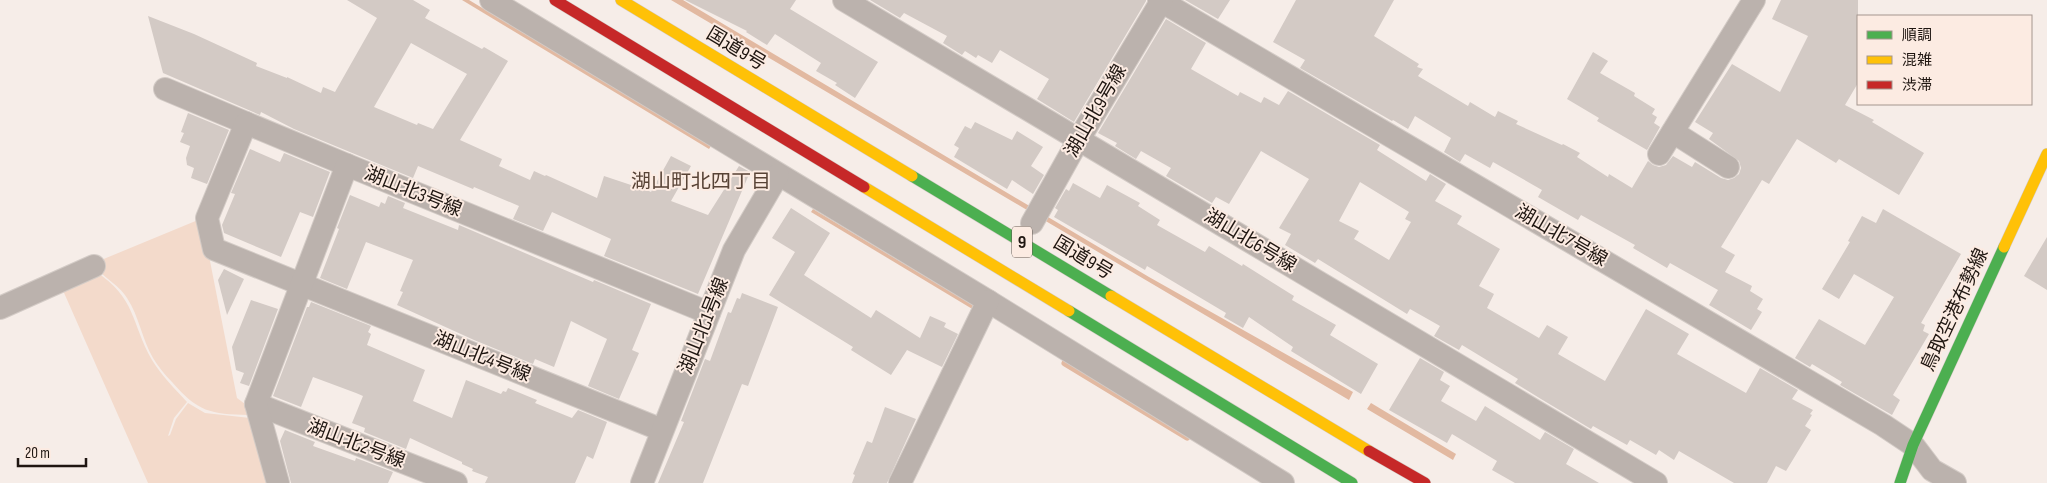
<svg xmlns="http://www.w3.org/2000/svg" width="2047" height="483" font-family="'Sofia Sans Condensed','Noto Sans JP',sans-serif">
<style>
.green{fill:#f3dacb}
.water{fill:#e2b9a1}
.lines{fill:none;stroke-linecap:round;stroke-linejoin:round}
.stream{stroke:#e2b9a1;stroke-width:7}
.building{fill:#d3cac5;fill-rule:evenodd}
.street-casing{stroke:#d3cbc6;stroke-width:24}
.fast-casing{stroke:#d3cbc6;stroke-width:12}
.slow-casing{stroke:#d3cbc6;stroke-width:12}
.jam-casing{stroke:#d3cbc6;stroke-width:12}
.street{stroke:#bbb2ad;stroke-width:22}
.fast{stroke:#4caf50;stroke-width:11}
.slow{stroke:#ffc107;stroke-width:11}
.jam{stroke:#c62828;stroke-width:11}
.labels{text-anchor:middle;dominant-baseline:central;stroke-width:4;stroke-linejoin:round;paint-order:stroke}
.shield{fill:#fcebe2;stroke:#615650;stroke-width:1}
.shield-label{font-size:18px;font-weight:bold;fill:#1f1611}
.street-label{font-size:19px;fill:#1f1611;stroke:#fcebe2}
.neighbourhood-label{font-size:20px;fill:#584336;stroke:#fcebe2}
</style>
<rect width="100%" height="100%" fill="#f6ede8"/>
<g class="green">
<path d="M198,220L209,256L237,398L245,404L249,415C210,414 198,412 172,382C165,375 158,366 153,358C142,339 139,316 127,298C118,283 99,276 94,263Z"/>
<path d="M95,271C137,299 130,321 152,360C161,375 175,389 187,402L174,418L168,436L170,435L176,419L188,403L205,413L250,418L268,483H148L61,286Z"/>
</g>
<g class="water">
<path d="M462,0H469L711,146L709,149Z"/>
<path d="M671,0H683L1149,277L1353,392L1349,400Z"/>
<path d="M813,209L976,307L974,310L811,212Z"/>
<path d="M1371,403L1456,454L1453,460L1367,409Z"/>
</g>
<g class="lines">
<path class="stream" d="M1065,363L1187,437"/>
</g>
<g class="building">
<path d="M347,0H413L430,10L425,18L482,49L484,47L508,61L460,140L502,159L499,166L530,180L534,171L545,176L546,175L597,198L604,176L634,186L635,184L651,192L671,156L691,166L671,201L708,215L739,166L750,172L698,294L604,256L611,239L552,212L543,231L513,219L519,206L474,187L473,189L418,166L413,178L294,129L261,112L260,115L163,73L148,16L194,34L257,63L256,66L287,78V77L321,93L323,87L335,92L377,18ZM411,43L467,74L433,129L418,123L417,125L374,107Z"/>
<path d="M685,0H796L790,9L878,62L855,98L835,85L837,83L816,71L821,63L775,34L767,45L746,32L747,31Z"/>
<path d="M870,0H1146V1L1074,122L1037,99L1049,79L1000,50L992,63L978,55L976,58L965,51L962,55L943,43L947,36L904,13L900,18Z"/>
<path d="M1185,0H1230L1218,19Z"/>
<path d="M1296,0H1394L1374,36L1419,64L1417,67L1423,69L1418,76L1468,106L1470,102L1495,117L1498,111L1518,121L1516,124L1562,145L1563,144L1580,153L1577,157L1608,177L1609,174L1632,188L1648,161L1653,165L1659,167L1666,165L1673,156L1692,167L1695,162L1721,178L1728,180L1734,178L1739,174L1741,168L1739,161L1709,139L1713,133L1695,122L1732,64L1780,92L1808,36L1772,19L1781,0H1858V83L1845,105L1874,120L1872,122L1924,153L1899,195L1839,159L1836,163L1797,139L1769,184L1762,180L1721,247L1735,255L1725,272L1752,286L1750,291L1763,299L1757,309L1762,312L1751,330L1709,305L1718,290L1670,263L1667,268L1633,248L1635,245L1581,215L1578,220L1538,197L1542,190L1493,162L1490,168L1465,154L1460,162L1444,152L1451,138L1415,116L1408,129L1393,120L1392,121L1300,68L1305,60L1273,42Z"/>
<path d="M1166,19L1206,43L1191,69L1238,96L1240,92L1261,103L1264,97L1279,105L1288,91L1380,145L1377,150L1426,181L1430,174L1446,184L1435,201L1462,216L1457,224L1500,249L1479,286L1494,294L1487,308L1539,338L1547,325L1568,337L1558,354L1605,381L1646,309L1689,334L1677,354L1746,393L1760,368L1798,390L1792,399L1813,410L1810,414L1812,415L1805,426L1811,430L1786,471L1776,466L1767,483H1734L1679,451L1674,460L1659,450L1656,455L1630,440L1627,445L1593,426L1591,429L1541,399L1515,383L1518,379L1462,345L1459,350L1434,336L1440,326L1410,309L1407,314L1318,259L1315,263L1285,245L1291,234L1279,228L1309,179L1261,151L1229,204L1216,197L1212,203L1166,176L1171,168L1141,151L1136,159L1115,146L1117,143L1098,133ZM1360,182L1409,212L1405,219L1411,222L1389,260L1354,239L1359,231L1339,221Z"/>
<path d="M1593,52L1608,61L1600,73L1635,93L1634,96L1655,109L1652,114L1657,117L1654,123L1660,127L1647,150L1597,121L1599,118L1567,99Z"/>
<path d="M188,113L229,130L207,184L191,178L194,168L187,165L186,158L190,146L180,142L184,133L181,132Z"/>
<path d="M975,122L1012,140L1017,131L1043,147L1031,166L1044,175L1033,194L1012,180L1007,189L954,157L959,148L954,145L965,126L971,129Z"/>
<path d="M250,149L280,162L284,153L330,172L313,217L300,212L281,257L224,233L222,225L235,194L231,193Z"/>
<path d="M1073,183L1100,198L1107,185L1140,203L1138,206L1160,220L1157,225L1205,252L1209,246L1242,266L1243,264L1294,296L1292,300L1336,325L1330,335L1378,364L1361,394L1291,351L1293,347L1249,317L1243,328L1224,317L1226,313L1147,266L1145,270L1054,217L1058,210L1055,208L1066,189L1069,191Z"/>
<path d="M350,195L379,207L381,202L385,204L388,196L405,203L403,208L458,230L459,225L593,282L594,280L651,304L632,350L639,353L619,399L588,386L607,339L571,321L554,367L535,359L533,364L474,340L397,305L403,292L400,291L413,260L366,242L347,289L320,278L339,229L337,228Z"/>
<path d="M791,208L830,233L804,275L871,318L876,310L920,338L930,316L946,323L944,327L958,334L942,367L907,350L891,375L851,350L853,347L769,295L795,252L772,238Z"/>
<path d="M1883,209L1961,254L1921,323L1925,325L1923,331L1929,334L1893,395L1900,400L1892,415L1840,385L1842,382L1812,364L1810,367L1795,358L1819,319L1865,345L1894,297L1854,274L1839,299L1822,289L1850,242L1848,241L1862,216L1876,223Z"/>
<path d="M2047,237V290L2024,276Z"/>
<path d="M224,269L244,279L227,315L218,280Z"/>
<path d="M742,293L778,307L748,386L742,384L703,483H658L684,422L681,421L705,359L710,361L728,312L731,313L737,298L740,299Z"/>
<path d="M251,300L278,309L249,386L240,383L244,373L236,370L232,347Z"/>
<path d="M311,302L371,326L368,332L371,334L367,345L425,370L413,401L452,418L466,380L501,394L503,391L506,392L508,388L537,400L535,403L572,418L578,410L607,422L593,459L587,456L575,483H485L488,477L472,471L473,469L462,464V462L410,438L406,449L364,432L365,428L352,423L363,396L356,393L313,377L301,407L273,396L307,307H309Z"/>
<path d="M1420,358L1444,372L1440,380L1450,386L1441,401L1476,421L1485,406L1540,440L1545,432L1574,449L1566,464L1599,483H1515L1492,470L1497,461L1452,434L1447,443L1389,410Z"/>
<path d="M885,407L916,419L887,483H852L855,475L853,474L867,441L872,443Z"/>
<path d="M285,430L315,442L313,446L355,461L356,458L393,472L388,483H291L280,441Z"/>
</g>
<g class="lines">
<defs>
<g id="street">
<path d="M491,0L988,301L1283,483"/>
<path d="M844,0L1656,483"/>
<path d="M1159,0L1883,425L1913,445L1932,470L1955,483"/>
<path d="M165,89L246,123"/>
<path d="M1673,132L1728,167"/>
<path d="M1659,154L1754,0"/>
<path d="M347,165L246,123L207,218L214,249L662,430"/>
<path d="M1032,223L1079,139L1162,0"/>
<path d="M0,308L94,266"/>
<path d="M256,404L456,483"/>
<path d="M278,483L256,404L347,165L709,313"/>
<path d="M642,483L734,250L778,175"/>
<path d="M900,483L988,301"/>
</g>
<g id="fast">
<path d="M912,176L1111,296"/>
<path d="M1069,311L1352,483"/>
<path d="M1900,483L1913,445L2004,247"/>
</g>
<g id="slow">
<path d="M621,0L912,176"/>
<path d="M864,187L1069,311"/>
<path d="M2004,247L2047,154"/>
<path d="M1111,296L1369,451"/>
</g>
<g id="jam">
<path d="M555,0L864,187"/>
<path d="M1369,451L1425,483"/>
</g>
</defs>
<use href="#street" class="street-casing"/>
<use href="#fast" class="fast-casing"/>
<use href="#slow" class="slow-casing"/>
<use href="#jam" class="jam-casing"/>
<use href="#street" class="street"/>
<use href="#fast" class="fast"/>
<use href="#slow" class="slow"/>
<use href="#jam" class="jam"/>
</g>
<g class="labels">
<rect class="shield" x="1012" y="226.5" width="20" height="31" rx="4"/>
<g class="shield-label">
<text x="1022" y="242">9</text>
</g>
<g class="street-label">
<text transform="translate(736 49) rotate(31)">国道9号</text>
<text transform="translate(1096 111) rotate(-60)">湖山北9号線</text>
<text transform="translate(413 192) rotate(22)">湖山北3号線</text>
<text transform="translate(1561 236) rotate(30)">湖山北7号線</text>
<text transform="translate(1250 241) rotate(31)">湖山北6号線</text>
<text transform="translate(1083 258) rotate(31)">国道9号</text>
<text transform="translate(1955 310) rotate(-65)">鳥取空港布勢線</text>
<text transform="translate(704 326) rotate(-68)">湖山北1号線</text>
<text transform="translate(482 357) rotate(22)">湖山北4号線</text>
<text transform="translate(356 444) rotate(21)">湖山北2号線</text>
</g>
<g class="neighbourhood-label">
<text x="701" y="182">湖山町北四丁目</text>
</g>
</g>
<rect x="1857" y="15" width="175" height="90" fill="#fcebe2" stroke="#a4968e"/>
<rect x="1867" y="31" width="25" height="8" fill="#4caf50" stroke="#a4968e"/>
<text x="1902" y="40" font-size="15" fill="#1f1611">順調</text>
<rect x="1867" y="56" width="25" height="8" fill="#ffc107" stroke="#a4968e"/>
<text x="1902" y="65" font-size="15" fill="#1f1611">混雑</text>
<rect x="1867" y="81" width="25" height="8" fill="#c62828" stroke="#a4968e"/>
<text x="1902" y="90" font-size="15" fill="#1f1611">渋滞</text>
<path d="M18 458v8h68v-8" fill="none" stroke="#1f1611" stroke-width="2.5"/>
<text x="25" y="458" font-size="15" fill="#1f1611" stroke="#fcebe2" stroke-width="4" paint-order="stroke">20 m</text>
</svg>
